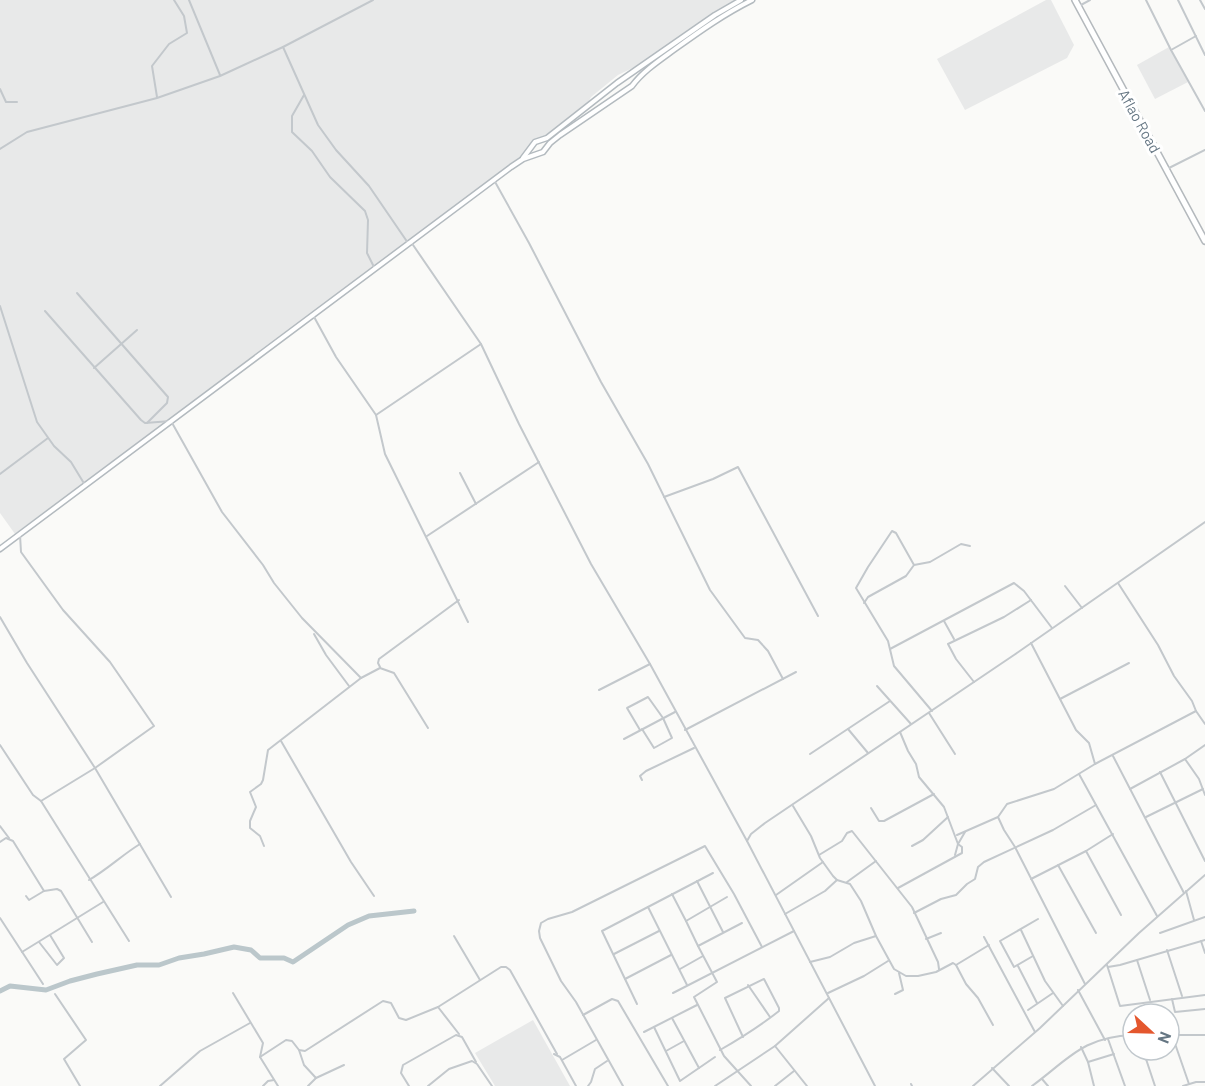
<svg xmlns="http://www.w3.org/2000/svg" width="1205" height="1086" font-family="Barlow,sans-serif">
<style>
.built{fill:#e8e9e9}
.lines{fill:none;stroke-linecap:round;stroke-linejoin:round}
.river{stroke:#bbc7cb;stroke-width:5}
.secondary-casing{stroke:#b3babf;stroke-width:7}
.trunk-casing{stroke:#b4b9bd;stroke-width:8}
.minor{stroke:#c3c8cc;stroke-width:2}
.secondary{stroke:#fff;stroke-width:4}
.trunk{stroke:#fff;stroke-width:5}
.labels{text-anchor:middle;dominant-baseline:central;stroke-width:6;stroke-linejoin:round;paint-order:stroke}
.street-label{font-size:15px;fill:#657683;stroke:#fff}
</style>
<rect width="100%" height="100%" fill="#fafaf8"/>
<g class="built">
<path d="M0,0H737L714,12L647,61L618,75L591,97L587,105L543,137L537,138L531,142L529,149L520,158L15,534L0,513Z"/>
<path d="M1046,0H1051L1074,45L1067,58L965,110L937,59Z"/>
<path d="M1169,47L1188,82L1155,99L1137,65Z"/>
<path d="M533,1020L570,1086H495L475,1053Z"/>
</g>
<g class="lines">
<path class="river" d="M0,991L10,986L46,990L70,981L97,974L137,965H159L179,958L204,954L234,947L251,950L260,958H284L293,962L348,925L369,916L414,911"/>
<defs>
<g id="secondary">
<path d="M523,158L535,142L547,138L617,83L715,15L741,0"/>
<path d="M0,549L511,167L523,159L543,152L550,143L560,135L632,86C643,71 660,60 675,49C700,31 724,14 752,0"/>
</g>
<path id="trunk" d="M1075,0L1205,241"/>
</defs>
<use href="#secondary" class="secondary-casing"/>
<use href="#trunk" class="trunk-casing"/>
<g class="minor">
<path d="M189,0L220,75"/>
<path d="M1146,0L1171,50"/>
<path d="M1178,0L1205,55"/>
<path d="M1200,0L1205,9"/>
<path d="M1079,6L1090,0"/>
<path d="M1196,36L1171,50L1205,111"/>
<path d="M283,47L318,125L336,150L369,186L408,243"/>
<path d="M0,89L6,102H17"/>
<path d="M304,95L292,116V132L312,151L330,177L365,211L368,220L367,253L375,269"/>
<path d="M157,97L152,66L169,44L187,33L184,16L174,0"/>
<path d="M0,149L27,132L157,98L220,76L283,47L373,0"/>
<path d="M1167,169L1205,150"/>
<path d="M494,180L529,243L601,382L648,464L710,590L745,638L758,640L768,651L783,679"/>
<path d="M411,242L481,344L519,424L591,564L650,664L747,841"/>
<path d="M77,293L168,397L167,403L147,423"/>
<path d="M0,306L37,422L54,446L71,462L85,485"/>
<path d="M45,311L141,420L145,423L171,421L222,512L263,565L274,583L302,618L361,678"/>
<path d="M313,315L336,357L376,415L385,454L468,622"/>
<path d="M94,368L137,330"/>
<path d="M376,415L481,344"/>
<path d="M460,473L476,504"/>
<path d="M0,474L48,438"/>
<path d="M664,497L713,479L738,467L818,616"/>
<path d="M20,535L21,552L63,610L110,662L154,726L95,768L41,801"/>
<path d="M427,536L539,462"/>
<path d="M914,565L896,533L892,531L868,567L856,588L888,641L894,666L932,711"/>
<path d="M1118,583L1158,645L1174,676L1192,701L1196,711"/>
<path d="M1065,586L1082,608"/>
<path d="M864,603L868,597L906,576L914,565L930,562L961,544L970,546"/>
<path d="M0,617L27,663L95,768L171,897"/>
<path d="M944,621L954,639"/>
<path d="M314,634L326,655L349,686"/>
<path d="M1031,643L1076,730L1089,743L1095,764"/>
<path d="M890,649L1014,583L1024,591L1052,628"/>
<path d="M380,667L378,663L379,659L459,600"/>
<path d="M974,682L956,659L948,644L1004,617L1031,600"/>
<path d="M877,686L911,724"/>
<path d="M599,690L650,664"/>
<path d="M1060,699L1129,663"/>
<path d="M929,713L955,754"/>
<path d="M848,729L868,753"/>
<path d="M640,730L627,708L648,697L663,718L672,738L654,748L642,729"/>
<path d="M685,730L796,672"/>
<path d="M900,732L908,751L916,764L919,777L944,807L958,844L955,855"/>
<path d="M624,739L675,712"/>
<path d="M281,741L351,862L374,896"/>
<path d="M0,745L33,795L41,801L129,941"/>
<path d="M810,754L890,701"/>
<path d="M1113,756L1184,893"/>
<path d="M1185,759L1199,779L1205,795"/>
<path d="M1160,772L1205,861"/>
<path d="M1079,774L1157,916"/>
<path d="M642,780L640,776L646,771L694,748"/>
<path d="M1130,789L1185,759L1205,745"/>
<path d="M793,806L811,836L820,858L833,876L837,880L850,884L861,901L876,936L894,969L906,976H918L936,972L953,963L956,965L989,945"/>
<path d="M871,808L879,821H884L934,794"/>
<path d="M1146,817L1203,789"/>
<path d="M0,826L9,838"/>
<path d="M957,835L998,817"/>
<path d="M0,842L6,838L13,841L44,891L57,889L61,891L92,942"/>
<path d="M264,846L260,836L250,828V821L256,807L250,792L261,784L263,780L268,750L361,678L380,668L394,673L428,728"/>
<path d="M912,846L923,840L948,817"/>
<path d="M1086,851L1121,915"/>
<path d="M819,855L842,841L847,833L852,831L912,907L938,962L939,969"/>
<path d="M1058,865L1096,933"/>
<path d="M1031,879L1086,851L1113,834"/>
<path d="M89,880C108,869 122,855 140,844"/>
<path d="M697,881L723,932"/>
<path d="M847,882L876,861"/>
<path d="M898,888L962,853V847L958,844L965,832"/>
<path d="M1186,891L1194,920"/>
<path d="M672,894L686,921L727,897"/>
<path d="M776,895L823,862"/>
<path d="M26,896L29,900L44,891"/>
<path d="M648,907L687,985"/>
<path d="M914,913L941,899L956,895L967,884L975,879L978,867L984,862L1053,830L1096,805"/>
<path d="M785,914L825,891L837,880"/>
<path d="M0,918L43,984"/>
<path d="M686,921L698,946L742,923"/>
<path d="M1021,930L1045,981L1063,1006"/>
<path d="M1160,933L1205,917"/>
<path d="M454,936L480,980"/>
<path d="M984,937L1035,1032"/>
<path d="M926,939L941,933"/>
<path d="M1201,941L1205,953"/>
<path d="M39,942L57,965L64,958L50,935"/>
<path d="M698,946L717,982L694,997L724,1056L751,1086"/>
<path d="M1167,950L1182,996"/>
<path d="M22,952L103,902"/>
<path d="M614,954L659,931"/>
<path d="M1033,956L1014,967L1000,941L1038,919"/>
<path d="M1137,960L1150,1000"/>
<path d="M810,962L830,957L854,943L876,936"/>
<path d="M956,965L966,984L978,998L993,1025"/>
<path d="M1107,965L1120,1006L1205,995"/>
<path d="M1018,966L1037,1003"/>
<path d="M1108,967L1120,965L1205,940"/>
<path d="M680,969L703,956"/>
<path d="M625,979L671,955"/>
<path d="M1085,984L1015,847L1004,830L998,817L1007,804L1054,789L1095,764L1196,711L1205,724"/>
<path d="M748,985L770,1017"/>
<path d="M1078,990L1105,1040"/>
<path d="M233,993L263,1043L260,1057L278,1086"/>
<path d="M673,993L794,931"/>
<path d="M828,993L864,976L888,961"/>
<path d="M55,994L86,1040L64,1059L80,1086"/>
<path d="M895,994L903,990L899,973"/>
<path d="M1172,999L1175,1012L1205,1009"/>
<path d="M637,1004L602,931L713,873"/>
<path d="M438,1007L501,967H506L510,970L557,1054"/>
<path d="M1028,1010L1053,993"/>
<path d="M583,1015L612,999L618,1001L668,1086"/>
<path d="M672,1018L699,1068"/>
<path d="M654,1027L680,1081L715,1057"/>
<path d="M644,1032L697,1005"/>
<path d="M1169,1035H1172L1189,1084"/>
<path d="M1172,1035H1205"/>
<path d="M1108,1039L1125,1086"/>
<path d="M775,1046L807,1086"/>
<path d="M1081,1047L1088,1062L1094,1086"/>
<path d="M299,1050L304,1065L316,1078"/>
<path d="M720,1050C741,1038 760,1026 779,1011V1008L764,979L725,998L743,1037"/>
<path d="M1143,1050L1155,1086"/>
<path d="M666,1051L684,1041"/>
<path d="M554,1054L560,1057L576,1086"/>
<path d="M260,1057L286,1040L292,1041L299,1050L305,1051L383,1001L391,1003L399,1018L406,1020L438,1007L459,1034"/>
<path d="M562,1060L596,1040"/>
<path d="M1088,1062L1114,1054"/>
<path d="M992,1068L1009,1086"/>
<path d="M1042,1079L1048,1086"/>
<path d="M911,1084L912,1086"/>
<path d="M160,1086L200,1051L250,1023"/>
<path d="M263,1086L268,1081L274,1080"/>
<path d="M308,1086L316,1078L344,1065"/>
<path d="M409,1086L401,1073L403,1065L456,1035L462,1037L476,1062"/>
<path d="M428,1086L449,1069L472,1061L477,1064L492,1086"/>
<path d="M588,1086L591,1082L595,1069L607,1061"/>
<path d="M623,1086L576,1002L561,981L540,938L539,931L541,923L548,919L572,912L705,846L734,894L762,947"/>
<path d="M715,1086L775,1046L829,998"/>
<path d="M775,1086L794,1071"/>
<path d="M875,1086L747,841L751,834L765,823L1014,655L1205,522"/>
<path d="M973,1086L1040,1028L1139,933L1205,875"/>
<path d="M1032,1086C1069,1059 1082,1037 1133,1035"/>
<path d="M1183,1086L1196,1082H1205"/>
</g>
<use href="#secondary" class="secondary"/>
<use href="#trunk" class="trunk"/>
</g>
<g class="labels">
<g class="street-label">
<text transform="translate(1140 121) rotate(61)">Aflao Road</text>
</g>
</g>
<g transform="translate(1151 1032) rotate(112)"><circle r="28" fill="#ffffff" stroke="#c1c8cd" stroke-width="1.5"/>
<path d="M0-4.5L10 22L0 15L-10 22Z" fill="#e4572e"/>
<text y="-9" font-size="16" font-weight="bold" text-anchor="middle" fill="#657683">N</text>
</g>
</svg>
